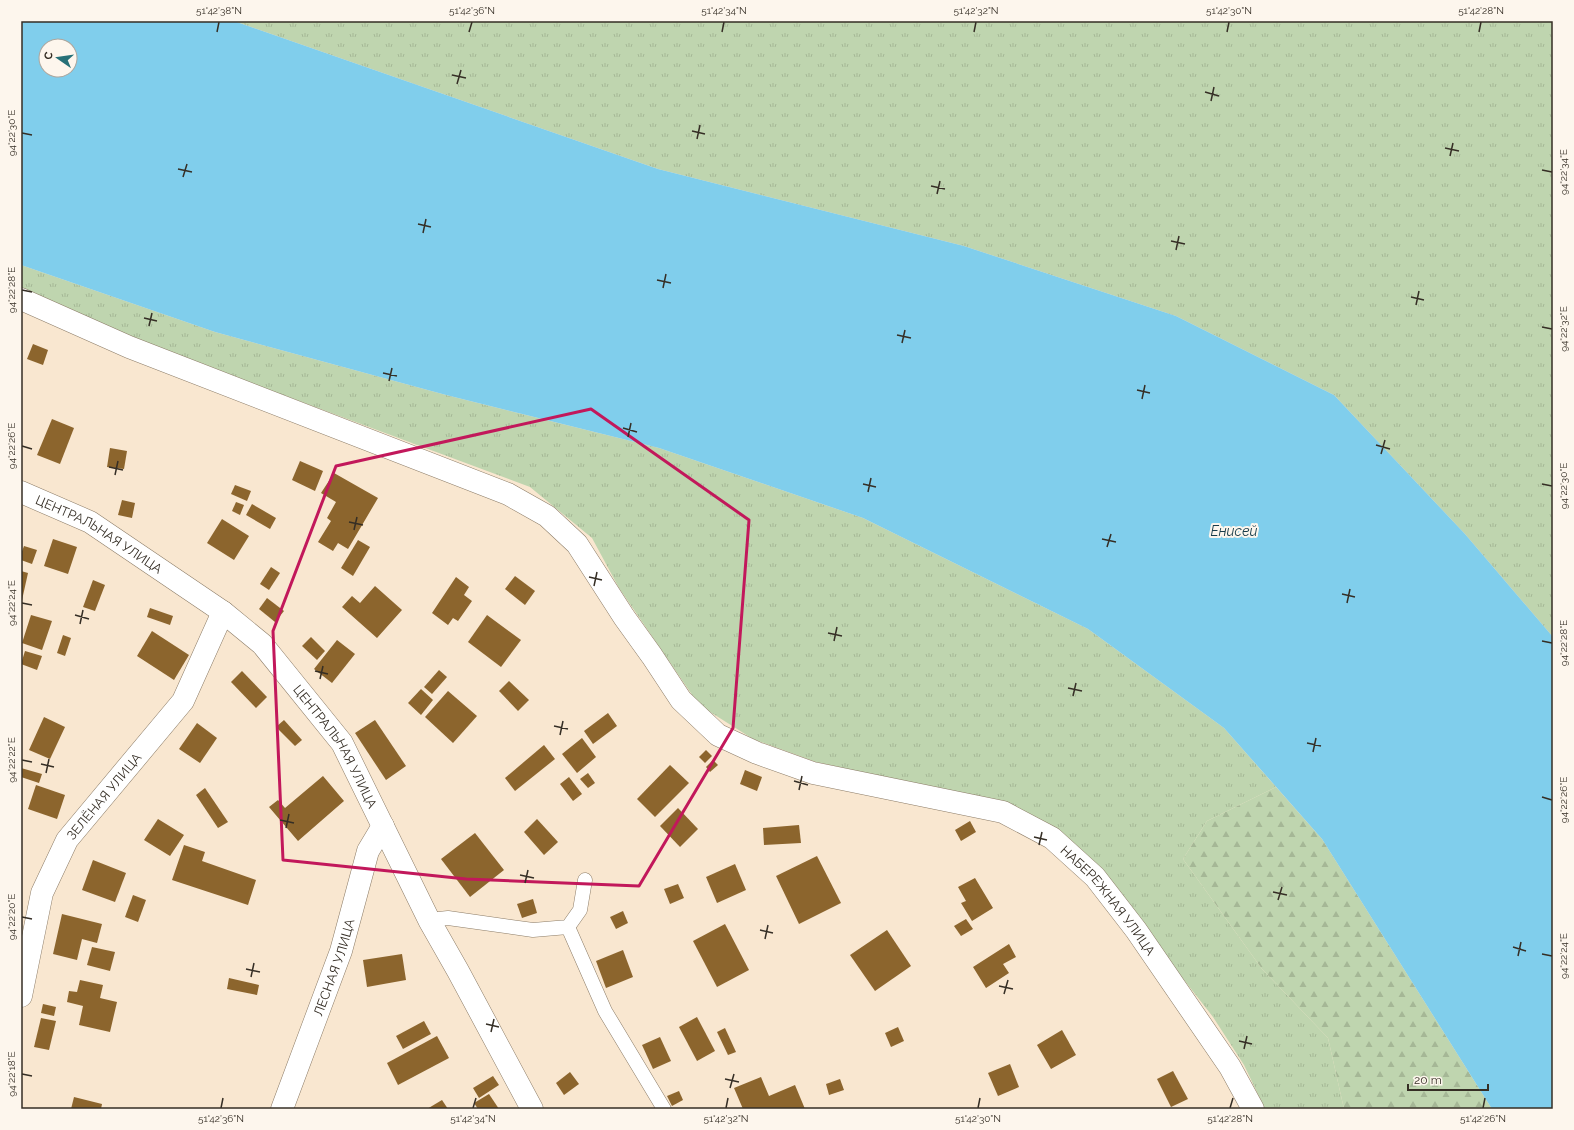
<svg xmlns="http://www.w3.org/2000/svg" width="1574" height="1130" font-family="Raleway,sans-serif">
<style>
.grass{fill:url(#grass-tufts)}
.forest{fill:url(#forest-firs)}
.water{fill:#80ceec;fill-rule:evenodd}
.building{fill:#8c652d}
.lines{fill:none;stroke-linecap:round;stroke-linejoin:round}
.service-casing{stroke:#8c7c67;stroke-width:15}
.minor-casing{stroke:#8c7c67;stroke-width:23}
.service{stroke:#fff;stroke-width:14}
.minor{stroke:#fff;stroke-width:22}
.marked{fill:none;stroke:#c2185b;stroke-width:3;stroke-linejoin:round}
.ticks{fill:none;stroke:#352e25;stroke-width:1.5}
.labels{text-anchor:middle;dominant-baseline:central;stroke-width:4;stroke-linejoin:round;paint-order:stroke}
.street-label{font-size:13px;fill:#352e25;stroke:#fdf6ed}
.water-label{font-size:14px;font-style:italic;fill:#183c4a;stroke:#fdf6ed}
.neatline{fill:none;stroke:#352e25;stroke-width:1.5}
.ticks-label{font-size:10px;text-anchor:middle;fill:#352e25}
</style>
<defs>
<pattern id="grass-tufts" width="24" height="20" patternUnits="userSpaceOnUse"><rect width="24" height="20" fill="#bfd5af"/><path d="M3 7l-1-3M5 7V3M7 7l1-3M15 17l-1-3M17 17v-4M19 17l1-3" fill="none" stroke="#a5b796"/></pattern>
<pattern id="forest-firs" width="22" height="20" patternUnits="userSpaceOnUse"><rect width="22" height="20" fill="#bfd5af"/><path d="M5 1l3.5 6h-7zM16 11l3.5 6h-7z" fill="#a5b796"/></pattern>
</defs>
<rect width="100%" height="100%" fill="#f9e7d0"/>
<g class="grass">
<path d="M234,21H1553V637L1465,534L1334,395L1176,316L964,246L658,169Z"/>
<path d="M21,265L215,332L446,395L659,448L863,518L1088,629L1224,728L1276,787L1207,821L1183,859L1262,969L1328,1038L1344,1109H1265L1244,1065L1213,1017L1105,879L975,797L816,762L753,739L699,705L619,588L592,538L530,487L119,334L21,289Z"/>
</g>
<path class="forest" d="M1276,787L1322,839L1492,1109H1344L1328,1038L1262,969L1183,859L1207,821Z"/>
<path class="water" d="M21,21H234L658,169L964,246L1176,316L1334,395L1465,534L1553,637V1109H1492L1322,839L1224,728L1088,629L863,518L659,448L446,395L215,332L21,265ZM46,46H70V70H46Z"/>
<g class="building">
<path d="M33,344L48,350L43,365L27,359Z"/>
<path d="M52,419L74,428L60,464L37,455Z"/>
<path d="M110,448L127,451L124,469L107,467Z"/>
<path d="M300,461L323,471L315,491L292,480Z"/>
<path d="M334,473L378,498L348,549L338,543L333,551L318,542L331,521L327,518L336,502L321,493Z"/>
<path d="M235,485L251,491L247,501L231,494Z"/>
<path d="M122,500L135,503L132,518L118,515Z"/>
<path d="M236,502L244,505L240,515L232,511Z"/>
<path d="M252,504L276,518L270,529L246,515Z"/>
<path d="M222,519L249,536L234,560L207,543Z"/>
<path d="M53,539L77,547L68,574L44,566Z"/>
<path d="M358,540L370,547L353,576L341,568Z"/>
<path d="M24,546L37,550L32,564L21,560V554Z"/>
<path d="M271,567L280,573L269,590L260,584Z"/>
<path d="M21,571L28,573L22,600H21Z"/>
<path d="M515,576L535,591L525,605L505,589Z"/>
<path d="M456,577L469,587L464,595L472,601L458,621L453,618L448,625L432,613Z"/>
<path d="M93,580L105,585L95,611L83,607Z"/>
<path d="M375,586L402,610L377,638L342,607L352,596L360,603Z"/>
<path d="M267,598L284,611L275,622L259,609Z"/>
<path d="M150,608L173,616L170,625L147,617Z"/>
<path d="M31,615L52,621L42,650L22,643Z"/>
<path d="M487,615L521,640L501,667L468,642Z"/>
<path d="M152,631L189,655L174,680L137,656Z"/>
<path d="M63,635L71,638L65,656L57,653Z"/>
<path d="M311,637L325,651L317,660L302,646Z"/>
<path d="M337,640L355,654L332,683L314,669Z"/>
<path d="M25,651L42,656L37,670L21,664Z"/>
<path d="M439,670L447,677L432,694L424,687Z"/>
<path d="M242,671L267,697L256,708L231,682Z"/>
<path d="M509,681L529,700L518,711L499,691Z"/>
<path d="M421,689L433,700L421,715L408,703Z"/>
<path d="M448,691L477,716L453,743L425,717Z"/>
<path d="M608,713L617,726L593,744L584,731Z"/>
<path d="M44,717L65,727L50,759L29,750Z"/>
<path d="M284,720L302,740L295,746L276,727Z"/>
<path d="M375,720L406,766L386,780L355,733Z"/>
<path d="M197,723L217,738L200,763L179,749Z"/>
<path d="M582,738L596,757L577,773L562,754Z"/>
<path d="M544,745L555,759L515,791L505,778Z"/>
<path d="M706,750L712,756L705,763L699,757Z"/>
<path d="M713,760L718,765L710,772L706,767Z"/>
<path d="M670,765L689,783L655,817L637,799Z"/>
<path d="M21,768L42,774L39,783L21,777Z"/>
<path d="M745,770L762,777L757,791L740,784Z"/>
<path d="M588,773L595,783L588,788L580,779Z"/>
<path d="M323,776L344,801L298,841L269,807L278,800L285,808Z"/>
<path d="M569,777L582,794L573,801L560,784Z"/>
<path d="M36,785L65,795L57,819L28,809Z"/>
<path d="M205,788L228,822L218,828L196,795Z"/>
<path d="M678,808L698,829L680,847L660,826Z"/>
<path d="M158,819L184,835L170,856L144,840Z"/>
<path d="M537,819L558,842L544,855L524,832Z"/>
<path d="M970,821L976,832L961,841L955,830Z"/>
<path d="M799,825L801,843L764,845L763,828Z"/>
<path d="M475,833L504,870L470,897L441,859Z"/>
<path d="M184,845L205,852L202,861L256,880L248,905L172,880Z"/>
<path d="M817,856L841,903L799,924L776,876Z"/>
<path d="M93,860L126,873L115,902L82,890Z"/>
<path d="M735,864L746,890L717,903L706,877Z"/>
<path d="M975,878L993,908L972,921L961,903L966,901L958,887Z"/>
<path d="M678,884L684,898L670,904L664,889Z"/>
<path d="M133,895L146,900L138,922L125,917Z"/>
<path d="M533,899L537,913L522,918L517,904Z"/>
<path d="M623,911L628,923L616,929L610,917Z"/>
<path d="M62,914L102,924L97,943L82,939L77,960L53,954Z"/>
<path d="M966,919L973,929L961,936L954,926Z"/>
<path d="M725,924L749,970L717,987L693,941Z"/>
<path d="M887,930L911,966L875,991L850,955Z"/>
<path d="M1009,944L1016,957L1003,964L1009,973L986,988L973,967Z"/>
<path d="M92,947L115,952L110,971L87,965Z"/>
<path d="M623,950L633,977L606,988L596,961Z"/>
<path d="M402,954L406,980L367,987L363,960Z"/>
<path d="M229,978L259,985L257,995L227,989Z"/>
<path d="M80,980L103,985L100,998L117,1002L110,1032L79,1025L83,1006L67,1002L69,991L77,992Z"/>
<path d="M43,1004L56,1007L54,1016L41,1013Z"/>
<path d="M697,1017L715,1051L697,1061L679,1027Z"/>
<path d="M41,1018L56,1021L49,1050L34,1047Z"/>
<path d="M424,1021L431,1034L403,1049L396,1036Z"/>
<path d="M898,1027L904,1041L891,1047L885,1033Z"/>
<path d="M725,1028L736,1052L728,1055L717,1032Z"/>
<path d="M1062,1030L1076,1055L1051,1069L1037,1045Z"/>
<path d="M437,1036L449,1058L398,1085L387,1063Z"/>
<path d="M660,1037L671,1061L653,1069L642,1045Z"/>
<path d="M1010,1064L1019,1087L998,1096L988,1073Z"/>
<path d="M1173,1071L1188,1099L1171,1107L1157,1079Z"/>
<path d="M570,1072L579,1084L564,1095L556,1083Z"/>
<path d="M493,1076L499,1085L479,1098L473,1088Z"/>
<path d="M761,1077L769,1096L795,1085L805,1109H743L734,1088Z"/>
<path d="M840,1079L844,1090L829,1095L826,1084Z"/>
<path d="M679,1091L683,1100L672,1106L667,1096Z"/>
<path d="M489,1094L499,1109H478L474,1103Z"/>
<path d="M74,1097L102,1104L101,1109H71Z"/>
<path d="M442,1100L448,1109H427Z"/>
</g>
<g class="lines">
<defs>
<g id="service">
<path d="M429,920L448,918L533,930L568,927L580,910L585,880"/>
<path d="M568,927L605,1011L664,1109"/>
</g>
<g id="minor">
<path id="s1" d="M21,299L129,347L508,494L547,516L577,544L624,617L652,656L681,700L718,735L757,753L813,773L1003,812L1052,838L1095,877L1136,930L1230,1067L1253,1109"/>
<path id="s2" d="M21,492L90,522L223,612L262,644L342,743L429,920L458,971L532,1109"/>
<path id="s3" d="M21,996L42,893L67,840L183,701L223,612"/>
<path id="s4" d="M282,1109L341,951L368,851L383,826"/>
</g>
</defs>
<use href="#service" class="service-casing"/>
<use href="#minor" class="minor-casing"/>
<use href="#service" class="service"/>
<use href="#minor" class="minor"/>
</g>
<path class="marked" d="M591,409L749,520L733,728L639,886L466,879L283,860L273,631L336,466Z"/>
<path class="ticks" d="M217,32L219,22M469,32L472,22M722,32L724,22M974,32L976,22M1227,32L1229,22M1479,32L1481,22M452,75L466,78M457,84L461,70M1205,92L1219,96M1211,101L1214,87M692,131L705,134M22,133L32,135M697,139L700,125M1445,148L1459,151M1450,156L1453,143M178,169L192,172M1542,170L1552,172M183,177L187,164M931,186L945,189M937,194L940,181M418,224L431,227M423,233L426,219M1171,241L1185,244M1176,250L1179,236M657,280L671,283M663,288L666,274M22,290L32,292M1411,297L1424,300M1416,305L1419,291M144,318L157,321M149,326L152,313M1542,327L1552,329M897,335L911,338M902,343L905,330M383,373L397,376M389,381L392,368M1137,390L1150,393M1142,399L1145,385M623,428L637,432M628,437L631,423M1376,445L1390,449M22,446L32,449M1381,454L1385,440M109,467L123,470M115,475L118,461M863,484L876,487M1542,484L1552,486M868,492L871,478M349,522L363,525M354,530L357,517M1102,539L1116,542M1107,547L1111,534M589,577L602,580M594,586L597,572M1342,594L1355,597M22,603L32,605M1347,603L1350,589M75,615L89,619M80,624L83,610M828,633L842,636M834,641L837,627M1542,641L1552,643M315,671L328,674M320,679L323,666M1068,688L1082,691M1073,696L1076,683M554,726L568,729M560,735L563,721M1307,743L1321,746M1313,752L1316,738M22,760L32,762M41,764L54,767M46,773L49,759M794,781L808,785M799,790L802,776M1542,797L1552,800M280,820L294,823M286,828L289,814M1034,837L1047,840M1039,845L1042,832M520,875L534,878M525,883L528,870M1273,892L1287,895M1278,900L1282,887M22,917L32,919M760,930L773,933M765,939L768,925M1513,947L1526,951M1542,954L1552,956M1518,956L1521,942M246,969L260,972M251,977L254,963M999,986L1013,989M1004,994L1008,980M486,1024L499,1027M491,1032L494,1019M1239,1041L1252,1044M1244,1049L1247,1036M22,1074L32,1076M725,1079L739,1082M730,1088L734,1074M221,1108L223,1098M473,1108L476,1098M726,1108L728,1098M978,1108L980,1098M1230,1108L1233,1098M1483,1108L1485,1098"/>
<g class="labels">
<g class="street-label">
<text stroke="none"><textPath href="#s2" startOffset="89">ЦЕНТРАЛЬНАЯ УЛИЦА</textPath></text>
<text stroke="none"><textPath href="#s2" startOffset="413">ЦЕНТРАЛЬНАЯ УЛИЦА</textPath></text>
<text stroke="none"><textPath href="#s3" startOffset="221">ЗЕЛЁНАЯ УЛИЦА</textPath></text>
<text stroke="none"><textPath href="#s1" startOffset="1285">НАБЕРЕЖНАЯ УЛИЦА</textPath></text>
<text stroke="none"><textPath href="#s4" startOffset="151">ЛЕСНАЯ УЛИЦА</textPath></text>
</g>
<g class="water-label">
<text x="1234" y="531">Енисей</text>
</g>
</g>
<rect width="1574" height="1130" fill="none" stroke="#fdf6ed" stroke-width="44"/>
<g transform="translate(58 58) rotate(283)"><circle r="19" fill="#fdf6ed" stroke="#ada69d"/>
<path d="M0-3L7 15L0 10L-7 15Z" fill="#277178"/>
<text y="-6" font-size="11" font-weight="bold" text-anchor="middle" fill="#352e25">С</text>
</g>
<path d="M1408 1084v6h80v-6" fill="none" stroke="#352e25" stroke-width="2"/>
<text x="1414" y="1084" font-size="12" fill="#352e25" stroke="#fdf6ed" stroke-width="3" paint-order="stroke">20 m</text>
<rect x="22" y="22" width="1530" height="1086" class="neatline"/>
<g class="ticks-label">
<text x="219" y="14">51°42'38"N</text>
<text x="472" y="14">51°42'36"N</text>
<text x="724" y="14">51°42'34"N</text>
<text x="976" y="14">51°42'32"N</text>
<text x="1229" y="14">51°42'30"N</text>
<text x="1481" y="14">51°42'28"N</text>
<text transform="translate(11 133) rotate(-90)" y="4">94°22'30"E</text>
<text transform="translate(1563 172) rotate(-90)" y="4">94°22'34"E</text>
<text transform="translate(11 290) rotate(-90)" y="4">94°22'28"E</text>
<text transform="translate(1563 329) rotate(-90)" y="4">94°22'32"E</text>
<text transform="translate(11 446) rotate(-90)" y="4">94°22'26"E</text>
<text transform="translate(1563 486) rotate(-90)" y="4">94°22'30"E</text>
<text transform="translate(11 603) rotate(-90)" y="4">94°22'24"E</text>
<text transform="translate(1563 643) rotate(-90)" y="4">94°22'28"E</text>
<text transform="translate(11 760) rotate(-90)" y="4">94°22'22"E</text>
<text transform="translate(1563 800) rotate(-90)" y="4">94°22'26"E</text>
<text transform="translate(11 917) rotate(-90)" y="4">94°22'20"E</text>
<text transform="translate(1563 956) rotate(-90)" y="4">94°22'24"E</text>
<text transform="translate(11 1074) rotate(-90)" y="4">94°22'18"E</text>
<text x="221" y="1122">51°42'36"N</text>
<text x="473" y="1122">51°42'34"N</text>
<text x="726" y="1122">51°42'32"N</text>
<text x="978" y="1122">51°42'30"N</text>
<text x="1230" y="1122">51°42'28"N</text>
<text x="1483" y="1122">51°42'26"N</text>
</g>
</svg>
